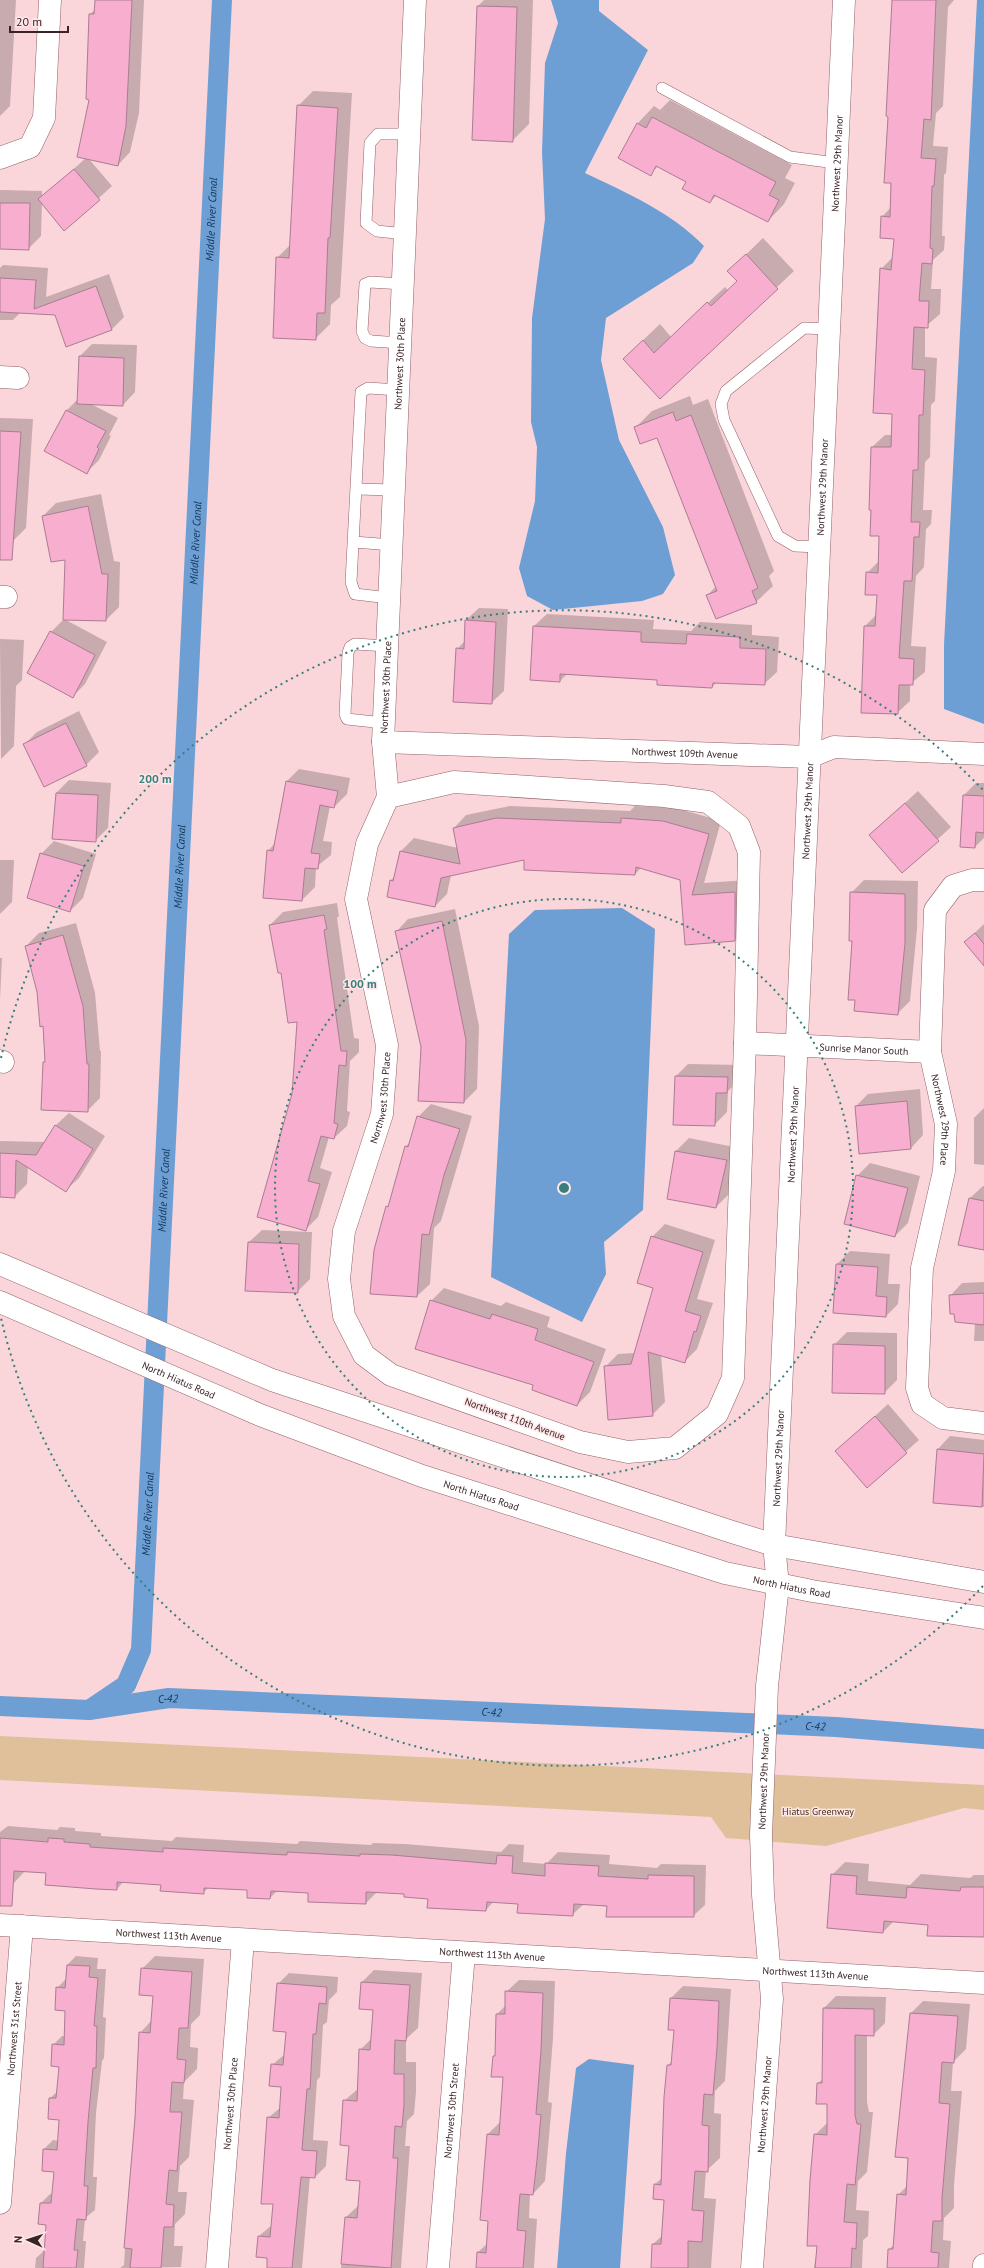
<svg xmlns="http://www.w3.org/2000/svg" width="984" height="2268" font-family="'PT Sans',sans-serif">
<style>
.green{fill:#e0c09a}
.water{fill:#6e9fd4}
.shadow{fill:#0003}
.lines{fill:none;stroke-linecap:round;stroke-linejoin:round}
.canal{stroke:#6e9fd4;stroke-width:20}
.building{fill:#f7aecf;stroke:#ac7c92}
.service-casing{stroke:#936067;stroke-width:12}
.minor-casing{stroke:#936067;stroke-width:23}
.tertiary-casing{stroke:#936067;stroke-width:23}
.secondary-casing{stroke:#936067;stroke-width:23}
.service{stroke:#fff;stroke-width:11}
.minor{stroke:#fff;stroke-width:22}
.tertiary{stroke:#fff;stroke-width:22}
.secondary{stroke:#fff;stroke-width:22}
.ring{fill:none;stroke:#377f7b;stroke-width:2;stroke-dasharray:2 4}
.labels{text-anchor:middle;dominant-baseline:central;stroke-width:3;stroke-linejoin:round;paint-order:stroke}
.street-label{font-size:10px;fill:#382325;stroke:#ffe7e9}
.park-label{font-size:10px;fill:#453117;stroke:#ffe7e9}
.water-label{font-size:11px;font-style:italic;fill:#103457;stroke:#ffe7e9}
.centre{fill:#377f7b;stroke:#ffe7e9;stroke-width:2}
.ring-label{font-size:12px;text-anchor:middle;font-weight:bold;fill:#377f7b;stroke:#ffe7e9;stroke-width:3;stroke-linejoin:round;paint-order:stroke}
</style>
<rect width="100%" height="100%" fill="#fad6da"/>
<path class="green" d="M0,1736L984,1785V1810L964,1808L826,1846L726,1838L711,1817L0,1780Z"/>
<g class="water">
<path d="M551,0H599V11L648,50L585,173C627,193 671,212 704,246L693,263L606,318L601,360L619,440L663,527L675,575L663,594L642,601L553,610L527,596L519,568L535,501L537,447L531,422L532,318L545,219L542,152L545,63L558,23Z"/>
<path d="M977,0H984V724L944,709V645Z"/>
<path d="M622,908L655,929L643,1210L604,1242L606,1274L582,1322L491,1277L509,934L535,910Z"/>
<path d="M589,2059L634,2065L620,2268H557L566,2153L576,2068Z"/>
</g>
<g class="shadow">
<path d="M0,0H16L10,106L0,116Z"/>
<path d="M96,0H144L139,113L130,152L118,165L88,158L112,186L65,229L42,202L41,236L28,249L0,248V190L42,191V197L86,158L90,99L87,98L90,14L96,9Z"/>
<path d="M484,0H533L529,124L512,141L478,6Z"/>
<path d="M893,0H954L948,7L943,106L936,113L933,146L948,147L946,173L944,175L942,236H945L944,250L933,260L931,289H941L940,314L925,327V357L937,358L935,401L931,405L930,457L925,462L923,510H932L931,524L926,529L924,567L916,576L911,646L926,647L925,672L910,684V701L897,713L865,626L877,614L878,594L867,573L880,560V535L872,447L885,435H892L893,413L881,269L894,256L895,238L882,217L891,207L890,116Z"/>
<path d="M313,91L352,93L340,297L331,305L330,324L315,339L277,258L290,245L298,106Z"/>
<path d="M670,100L792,165L785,178L795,183L784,204L768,221L717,195L710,202L687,182L658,166L650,175L619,158L638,123L654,106L660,110Z"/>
<path d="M763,238L794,271L660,398L641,342L660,324L671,337L725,287L728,290L738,281L729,271Z"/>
<path d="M3,265L48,268L46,297L109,274L124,317L112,329L55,314L21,312L13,320H0V268Z"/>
<path d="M92,344L137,345L135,392L123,405L91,404L118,418L109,435L111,436L99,460L86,473L46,451L67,410L78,399L80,356Z"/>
<path d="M690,396L693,405L708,399L774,571L769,576L773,586L756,602L708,595L716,586L658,436L635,428L652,411Z"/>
<path d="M0,418L33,419L26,528L13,541L0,540Z"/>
<path d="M101,494L114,561L120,562L119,607L106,620L64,619L107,642L85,684L72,697L51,632L64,619L66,559L43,516L56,503Z"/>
<path d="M479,608L508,609L504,691L491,703L457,649L465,641L466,620Z"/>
<path d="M547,614L654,620L653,629L691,631L700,622L752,625V635L779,637L777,672L764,684L717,682L712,687L658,679L567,674L560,681L534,626Z"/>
<path d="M0,639L24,640L22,680L16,686L14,746L1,759Z"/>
<path d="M79,711L99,752L86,765L45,786L24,745L37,732Z"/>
<path d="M299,769L350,778L347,794L334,807L330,806L323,841L332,842L331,855L316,867L315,887L302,900L268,851L276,842L287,781Z"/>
<path d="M69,780L111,783L108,828L95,841L56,793Z"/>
<path d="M976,783H984V838L975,847L964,795Z"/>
<path d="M918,791L951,827L903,871L870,835Z"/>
<path d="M510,806L630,811L635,806L676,808L721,821L704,883L748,880L747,927L734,940L686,944L681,879L641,868L635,874L525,859L451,875L447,894L435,906L391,880L395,876L401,851L414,838L458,848L454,828L466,815Z"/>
<path d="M54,841L96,854L83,898L70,911L41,854Z"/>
<path d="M0,860H14L12,902L0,914Z"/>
<path d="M864,880L918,881L917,929L910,1001L897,1014L856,999L851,893Z"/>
<path d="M337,903L339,916L337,918L354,1038L359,1039V1052L350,1061L347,1111L350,1112L347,1126L334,1138L329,1137L320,1168L332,1172L318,1217L306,1229L293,1095L298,1021L282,972L270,925L283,912Z"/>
<path d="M455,909L479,1026L477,1089L464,1102L422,1047L396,932L408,919Z"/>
<path d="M76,923L95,993L100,1051H101L100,1098L87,1111L44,1062L46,1060L44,1025L38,992L26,946L39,933Z"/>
<path d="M984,924V965L965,942Z"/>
<path d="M0,958H2L0,1000Z"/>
<path d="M688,1064L740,1065V1079L728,1091L727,1112L714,1125L676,1076Z"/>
<path d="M920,1089L923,1135L911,1148L856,1106L868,1094Z"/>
<path d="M431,1104L472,1116L441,1221L434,1228L430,1284L417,1296L371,1293L387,1207L390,1203L405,1147L411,1141L418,1117Z"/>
<path d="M984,1108V1165L974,1164V1118Z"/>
<path d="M69,1113L105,1136L79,1178L66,1190L28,1166L27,1184L14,1197L0,1196V1141L45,1142L56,1125Z"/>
<path d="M689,1138L739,1148L729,1194L716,1207L668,1198L676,1151Z"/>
<path d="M870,1163L920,1176L908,1223L895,1236L857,1176Z"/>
<path d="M983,1186H984V1249L970,1198Z"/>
<path d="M665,1224L715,1240L697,1299L713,1303L697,1349L685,1361L661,1355L665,1402L652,1415L605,1367L618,1354L635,1353L654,1287L652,1237Z"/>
<path d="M262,1230L312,1232L310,1279L297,1292L249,1242Z"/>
<path d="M850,1251L890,1254L888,1284H900L898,1304L886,1316L834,1312L837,1264Z"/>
<path d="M984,1282V1341H974L975,1323L955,1313L950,1296L962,1283Z"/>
<path d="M444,1288L501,1306L506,1302L550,1317L547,1327L606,1349L590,1392L577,1405L534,1385L431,1301Z"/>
<path d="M847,1332L897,1333V1380L884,1393L834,1345Z"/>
<path d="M888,1404L919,1440L867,1486L837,1451Z"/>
<path d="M950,1436L984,1440V1507L934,1502L938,1449Z"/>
<path d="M8,1826L57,1830L60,1827L75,1828V1831L101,1833V1836L172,1841L176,1837L297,1844L300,1841L371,1845L373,1843L405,1844L501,1852L509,1844L524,1845L523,1862L546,1864L558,1852L610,1855L609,1864L657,1868L661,1864L706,1865L705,1905L693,1916L584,1904L572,1915L519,1903L494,1901L486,1910L405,1893L377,1892L366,1903L309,1892L278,1890L270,1898L248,1889L209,1887L203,1893L162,1884L124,1881L117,1889L47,1872L25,1871L13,1884L0,1883V1832Z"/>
<path d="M845,1862L869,1864L868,1881L910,1885L921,1874L970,1878L974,1875H984V1936L929,1924L894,1921L883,1932L832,1875Z"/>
<path d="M76,1956L98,1958L97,1969H106L103,2017L106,2018L104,2058L102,2061L96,2113L93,2177H97L95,2210L85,2218L83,2241H86L84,2268H35L36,2258L46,2249L48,2224L41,2203L50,2194H53L55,2171L44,2149L53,2140L59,2141L60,2119L50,2098L58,2091L60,2066L53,2045L62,2036H65L66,2010L57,1988L66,1979L67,1965Z"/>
<path d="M155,1956L204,1959L200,2015L191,2024L190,2047L198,2048L197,2069L184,2082L183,2099L194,2100L189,2157L180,2166L178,2192H187L185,2214L175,2224L174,2246H183L181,2267L120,2268L124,2265L128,2202L130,2200L140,2033L152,2020L154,1995L142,1969Z"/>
<path d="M374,1970L422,1973L418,2028L406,2039V2062H416V2092L414,2114L407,2121L405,2146H410L401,2268H341L346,2217L359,2205L361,2180L350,2145L344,2101L359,2088L360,2050L372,2038L374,2009L360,2008L362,1982Z"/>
<path d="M289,1973L338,1977L337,1992L329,2000L327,2022L323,2025L320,2077L317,2080L313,2140L328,2141L326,2166L315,2177L310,2176L302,2268H268L269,2257L259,2236L272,2225L274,2203L268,2118L281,2107L282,2086L272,2065L285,2054L287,2031L278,1984Z"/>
<path d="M519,1980L555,1981L553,2038L548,2102L552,2103L545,2181L533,2194H530L529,2218L537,2219L534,2268H477L478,2252L488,2243L490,2220L481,2219L488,2134L501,2121L504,2077L494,2056L496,2054L497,2014L506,2005V1992Z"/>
<path d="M683,1986L731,1989L725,2081L715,2091L714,2113L721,2114L720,2158L706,2171L704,2198L716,2199L711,2268H652L653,2244L663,2235L665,2199L655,2184L663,2177L668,2065L673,2061L675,2029L671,1998Z"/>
<path d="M836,1996L886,1997L885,2023L873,2035L867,2034V2102L869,2112H873L867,2172L858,2181L856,2210L869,2211L868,2236L863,2240L862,2268H814L818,2245L815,2135L828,2122V2103L818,2083L823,2079L824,2008Z"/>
<path d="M923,2001L970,2004L966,2049L953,2062L951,2091H962L954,2185V2208L944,2218L943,2240L951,2241L949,2268H888L889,2249L895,2244L898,2195L907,2186L911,2013Z"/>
</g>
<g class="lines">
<g class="canal">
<path id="s1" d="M0,1706L89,1710L169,1698L836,1727L984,1739"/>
<path id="s2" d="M89,1710L126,1685L141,1650L222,0"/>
</g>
</g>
<g class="building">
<path d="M95,0H132L126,126L118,166L77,157L89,100L86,99L89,14H94Z"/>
<path d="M892,0H936L931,120L924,119L921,158L936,159L934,186H932L930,248L933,249L932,264L922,263L919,301H929L928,328L914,327L912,369L925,370L923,415H919L918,470H913L911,522H920L919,537H914L912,581H904L899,658L914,659L913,685H899L898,714L861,713L864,626H875L877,595H865L866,572L878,573L879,536H870L871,510H869L871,447H891L892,414L873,413L880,268L891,270L894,239L880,238L881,216L890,217L891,183H884L888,117L886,116Z"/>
<path d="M477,6L517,7L513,142L472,140Z"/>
<path d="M297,105L338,108L330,238H328L325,313H317L316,340L273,338L276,257L289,258Z"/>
<path d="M652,117L776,182L769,195L779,200L768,222L714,195L710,203L682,189L686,182L656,166L651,176L618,158L637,123L646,128Z"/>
<path d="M74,169L100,200L64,231L38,199Z"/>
<path d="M0,203H30L29,250L0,249Z"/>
<path d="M746,254L778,289L660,399L623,359L643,340L654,353L707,302L711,306L737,281L727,271Z"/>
<path d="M0,278L36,280L34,309L96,286L112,330L66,347L55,315L0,312Z"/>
<path d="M79,356L124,358L123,406L77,404Z"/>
<path d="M66,410L106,431L97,447L99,449L87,474L44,451Z"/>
<path d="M673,412L676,421L691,415L758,588L752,591L757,603L716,619L706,595L717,591L657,438L640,444L634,427Z"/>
<path d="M0,431L21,432L12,560H0Z"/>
<path d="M88,506L102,574H108L106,621L63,620L65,560L51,562L42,516Z"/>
<path d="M465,620L496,622L492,704L453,702L456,648L464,649Z"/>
<path d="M533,626L641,632V642L686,644L687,634L740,637V648L766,649L765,685L713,683L712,688L657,685V680L560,674V682L530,680Z"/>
<path d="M50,631L95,655L73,698L27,673Z"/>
<path d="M66,723L87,766L44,787L23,744Z"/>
<path d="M286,781L338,791L334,808L320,805L311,853L320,854L318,869L305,868L302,901L263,898L267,850L273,851Z"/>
<path d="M56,793L98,795L96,842L52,839Z"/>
<path d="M963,795L984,796V833L976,832L975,848L960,847Z"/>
<path d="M905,803L939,841L902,873L869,835Z"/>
<path d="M496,818L621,823V818L663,821L709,834L692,895L735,892V941L685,945L680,880L636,867L635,875L524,870V860L441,878L435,907L387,897L390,880L393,881L400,851L460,864L453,828Z"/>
<path d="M40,853L84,866L70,912L27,898Z"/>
<path d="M850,892L905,894V943L898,1015L854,1011L855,1000H848L852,941H849Z"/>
<path d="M324,915L327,929L324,930L341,1051H347L346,1066L339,1065L334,1123L338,1124L334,1139L321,1136L308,1181L320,1184L306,1231L257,1217L292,1094L297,1022L288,1023L281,973H278L269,925Z"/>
<path d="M442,921L466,1040L464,1103L418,1101L421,1047L395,931Z"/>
<path d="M975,933L984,944V966L964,942Z"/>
<path d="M63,935L83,1006L87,1064H89L88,1112L41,1110L43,1062H45L43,1026L40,1027L37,992L25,946Z"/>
<path d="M675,1076L728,1077L727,1093H716L715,1126L673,1125Z"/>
<path d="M907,1101L911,1149L859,1154L855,1106Z"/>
<path d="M417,1116L460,1129L444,1175L429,1235L422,1234L417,1297L370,1294L374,1250L386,1206L388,1207L405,1146L408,1147Z"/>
<path d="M55,1125L93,1149L66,1192L16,1160L15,1198L0,1197V1153L36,1155Z"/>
<path d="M675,1151L727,1160L716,1208L667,1199Z"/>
<path d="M856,1175L908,1188L895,1237L844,1224Z"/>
<path d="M969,1198L984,1201V1250L958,1245Z"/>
<path d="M651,1236L703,1252L685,1311L701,1316L696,1332L694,1331L685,1363L648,1352L653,1416L608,1420L604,1366L631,1364L653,1288L637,1283Z"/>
<path d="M248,1242L299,1244L298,1293L245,1291Z"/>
<path d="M836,1264L878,1267L876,1296L887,1297L886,1317L833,1313Z"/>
<path d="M984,1293V1325L955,1322L954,1314H950L949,1295Z"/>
<path d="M430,1300L490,1319L492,1314L538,1329L535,1340L594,1362L577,1406L532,1390L533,1385L415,1349Z"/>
<path d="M833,1344L885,1346V1394L832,1393Z"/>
<path d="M875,1416L907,1453L867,1488L835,1451Z"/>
<path d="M937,1449L984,1454L982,1507L933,1503Z"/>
<path d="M0,1838L48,1842V1838L64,1839V1842L90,1844V1847L163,1852V1848L287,1855V1852L360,1856V1854L392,1855L496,1864L497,1855L513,1856L512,1873L545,1876V1863L599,1866L598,1876L648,1879V1875L694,1876V1917H606L607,1906L574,1904L573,1916L517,1913L518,1904L487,1902L486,1911L427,1908L428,1899L404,1897V1894L366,1892V1904L308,1902V1893L271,1891L270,1899L247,1898V1890L204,1888V1894L160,1891L161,1885L117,1882V1890L96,1889L45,1885L46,1873L14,1871L12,1906H0Z"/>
<path d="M831,1874L857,1876L856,1894L906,1898L907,1887L960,1891L961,1887H984V1937L927,1936L928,1925L884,1921L883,1933L827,1928Z"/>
<path d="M67,1965L90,1966L89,1977L98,1978L94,2026H97L96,2068H93L88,2122L84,2186H88L86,2220L77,2219L74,2250H78L76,2268H43L46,2225L38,2224L40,2203H51L54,2172L42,2171L43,2149L57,2150L59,2120L48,2119L49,2098H56L59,2067L51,2066L52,2044L64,2045L65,2011L55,2010L56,1987L65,1988Z"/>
<path d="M141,1968L192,1972L188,2028H179L177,2059L186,2060L184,2083L172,2082L170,2112H182L177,2171L169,2170L166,2204L174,2205L173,2227H164L161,2268H130L132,2249L124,2248L135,2118L139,2032L150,2033L153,1996L139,1995Z"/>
<path d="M361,1982L410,1985L406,2041L395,2040L394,2074H404V2105L402,2127L395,2126L393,2158H398L391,2268L341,2264L345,2217L357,2218L360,2181L346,2180L349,2146L340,2145L343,2100L357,2101L359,2049L370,2050L373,2010L359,2009Z"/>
<path d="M277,1983L327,1987L326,2004L319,2003L316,2034H313L310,2089H307L302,2150L317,2151L315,2178L301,2177L292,2268H267V2258L256,2257L258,2236L270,2237L273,2204H261L267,2117L279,2118L281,2087L269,2086L271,2064L283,2065L286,2032L273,2031Z"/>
<path d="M505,1991L543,1993L541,2051L536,2114L541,2115L537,2160L533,2195L520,2194L517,2230L526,2231L523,2268H476L477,2252L486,2253L488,2221L480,2220L487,2134L499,2135L503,2077H491L493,2056H495L496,2014H505Z"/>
<path d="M670,1998L719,2001L717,2048L713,2095L704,2094L702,2125L709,2126L708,2172L695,2171L692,2210L704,2211L702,2242L688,2241V2268H651L652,2244H661L664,2200L653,2199L654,2184L661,2185L664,2097L667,2065H671L674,2030H668Z"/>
<path d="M823,2008L874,2009V2036L855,2035V2115L857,2124H861L855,2185L847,2184L844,2222L857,2223L856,2249L852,2248L851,2268H815L817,2246H807L810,2180L814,2134L827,2135V2104H816L817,2083H822Z"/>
<path d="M910,2013L958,2016L954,2063L942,2062L939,2103L950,2104L942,2198V2221H933L931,2252L939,2253L938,2268H887L888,2249H893L897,2194L906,2195L908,2158L895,2157Z"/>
</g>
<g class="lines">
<defs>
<g id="service">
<path d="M662,88L790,157L836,163"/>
<path d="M405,234L377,231L366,223L370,143L378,134H409"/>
<path d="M401,343L371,341L365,338L362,331L365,284L370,282L403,284"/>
<path d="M357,489L393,490"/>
<path d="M354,542L392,545"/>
<path d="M819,547L795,546L778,536L724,420L721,404L726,391L804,328L828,329"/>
<path d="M389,598L355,594L351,582L361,392L368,388L398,390"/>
<path d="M384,723L347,719L345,714L348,653L350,647L355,644L387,646"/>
</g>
<g id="minor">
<path d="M0,158L30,147L44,118L50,0"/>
<path d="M0,377L18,378"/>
<path d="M0,597H6"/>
<path id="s3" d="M383,742L809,757L834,747L984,754"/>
<path id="s4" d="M388,797L454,782L664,796L708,802L739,826L749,852L745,1043L733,1378L717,1414L675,1448L628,1452L580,1442L391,1375L364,1355L344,1316L339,1279L344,1231L382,1114L387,1045L356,899L367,844L388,797L383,742L415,0"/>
<path id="s5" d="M984,880H972L953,886L935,910L930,1052L946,1124L944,1171L922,1268L917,1388L922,1404L943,1418L984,1423"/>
<path id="s6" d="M745,1043L930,1052"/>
<path d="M0,1061L3,1062"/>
<path id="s7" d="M0,1925L984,1983"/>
<path id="s8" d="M0,2203L22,1926"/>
<path id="s9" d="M217,2268L243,1940"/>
<path id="s10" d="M438,2268L464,1953"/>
<path d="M984,2268V2265"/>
</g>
<g id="tertiary">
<path id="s11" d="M752,2268L772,1999L763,1895L761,1835L767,1686L778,1585L774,1545L844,0"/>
</g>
<g id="secondary">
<path d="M0,1264L272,1380L729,1531L774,1545L984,1582"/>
<path id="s12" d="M0,1302L260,1415L422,1476L725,1573L812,1591L984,1618"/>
</g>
</defs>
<use href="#service" class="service-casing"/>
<use href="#minor" class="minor-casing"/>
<use href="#tertiary" class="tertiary-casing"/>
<use href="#secondary" class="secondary-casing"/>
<use href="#service" class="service"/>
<use href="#minor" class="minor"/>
<use href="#tertiary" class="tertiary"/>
<use href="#secondary" class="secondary"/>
</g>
<g class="ring">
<circle cx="564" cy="1188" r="289"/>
<path d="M983 1586A578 578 0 0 1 1 1318M1 1058A578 578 0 0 1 983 790"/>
</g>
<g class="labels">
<g class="street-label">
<text stroke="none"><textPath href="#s11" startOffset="2108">Northwest 29th Manor</textPath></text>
<text stroke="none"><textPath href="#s4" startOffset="2352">Northwest 30th Place</textPath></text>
<text stroke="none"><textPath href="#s11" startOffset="1784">Northwest 29th Manor</textPath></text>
<text stroke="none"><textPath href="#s4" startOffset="2028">Northwest 30th Place</textPath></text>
<text stroke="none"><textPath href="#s3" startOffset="302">Northwest 109th Avenue</textPath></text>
<text stroke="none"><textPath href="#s11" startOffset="1460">Northwest 29th Manor</textPath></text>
<text stroke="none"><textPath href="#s6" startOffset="119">Sunrise Manor South</textPath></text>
<text stroke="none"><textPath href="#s4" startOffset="1608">Northwest 30th Place</textPath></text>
<text stroke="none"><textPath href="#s5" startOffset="273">Northwest 29th Place</textPath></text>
<text stroke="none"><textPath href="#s11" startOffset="1136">Northwest 29th Manor</textPath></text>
<text stroke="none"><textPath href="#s12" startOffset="195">North Hiatus Road</textPath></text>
<text transform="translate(515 1419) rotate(20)">Northwest 110th Avenue</text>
<text stroke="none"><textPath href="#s11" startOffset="812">Northwest 29th Manor</textPath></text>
<text stroke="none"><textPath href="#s12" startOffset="519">North Hiatus Road</textPath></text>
<text stroke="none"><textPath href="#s12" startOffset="843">North Hiatus Road</textPath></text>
<text stroke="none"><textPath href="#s11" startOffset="488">Northwest 29th Manor</textPath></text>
<text stroke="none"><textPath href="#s7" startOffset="169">Northwest 113th Avenue</textPath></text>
<text stroke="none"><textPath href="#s7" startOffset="493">Northwest 113th Avenue</textPath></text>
<text stroke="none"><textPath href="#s7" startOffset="817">Northwest 113th Avenue</textPath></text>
<text stroke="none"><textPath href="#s8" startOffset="175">Northwest 31st Street</textPath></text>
<text stroke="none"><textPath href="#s9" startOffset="165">Northwest 30th Place</textPath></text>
<text stroke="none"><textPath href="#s11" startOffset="164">Northwest 29th Manor</textPath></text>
<text stroke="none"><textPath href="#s10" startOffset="158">Northwest 30th Street</textPath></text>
</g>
<g class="park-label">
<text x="818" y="1811">Hiatus Greenway</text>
</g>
<g class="water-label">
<text stroke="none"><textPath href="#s2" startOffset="1515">Middle River Canal</textPath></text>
<text stroke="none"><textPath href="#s2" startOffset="1191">Middle River Canal</textPath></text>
<text stroke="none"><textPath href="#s2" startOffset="867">Middle River Canal</textPath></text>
<text stroke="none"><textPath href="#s2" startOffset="543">Middle River Canal</textPath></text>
<text stroke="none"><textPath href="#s2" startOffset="219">Middle River Canal</textPath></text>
<text stroke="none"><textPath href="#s1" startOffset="169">C-42</textPath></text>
<text stroke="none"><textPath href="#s1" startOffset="493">C-42</textPath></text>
<text stroke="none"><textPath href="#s1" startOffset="817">C-42</textPath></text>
</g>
</g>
<circle cx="564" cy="1188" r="6" class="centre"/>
<g class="ring-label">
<text x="155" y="783">200 m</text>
<text x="360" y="988">100 m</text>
</g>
<g transform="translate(28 2240) rotate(273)" stroke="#ffe7e9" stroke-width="3" paint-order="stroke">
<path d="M0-3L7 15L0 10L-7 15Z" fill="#382325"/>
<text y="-6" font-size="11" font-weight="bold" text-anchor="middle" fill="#382325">N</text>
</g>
<path d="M10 26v6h58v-6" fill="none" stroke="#382325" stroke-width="2"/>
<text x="16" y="26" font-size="12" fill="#382325" stroke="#ffe7e9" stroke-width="3" paint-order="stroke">20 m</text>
</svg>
